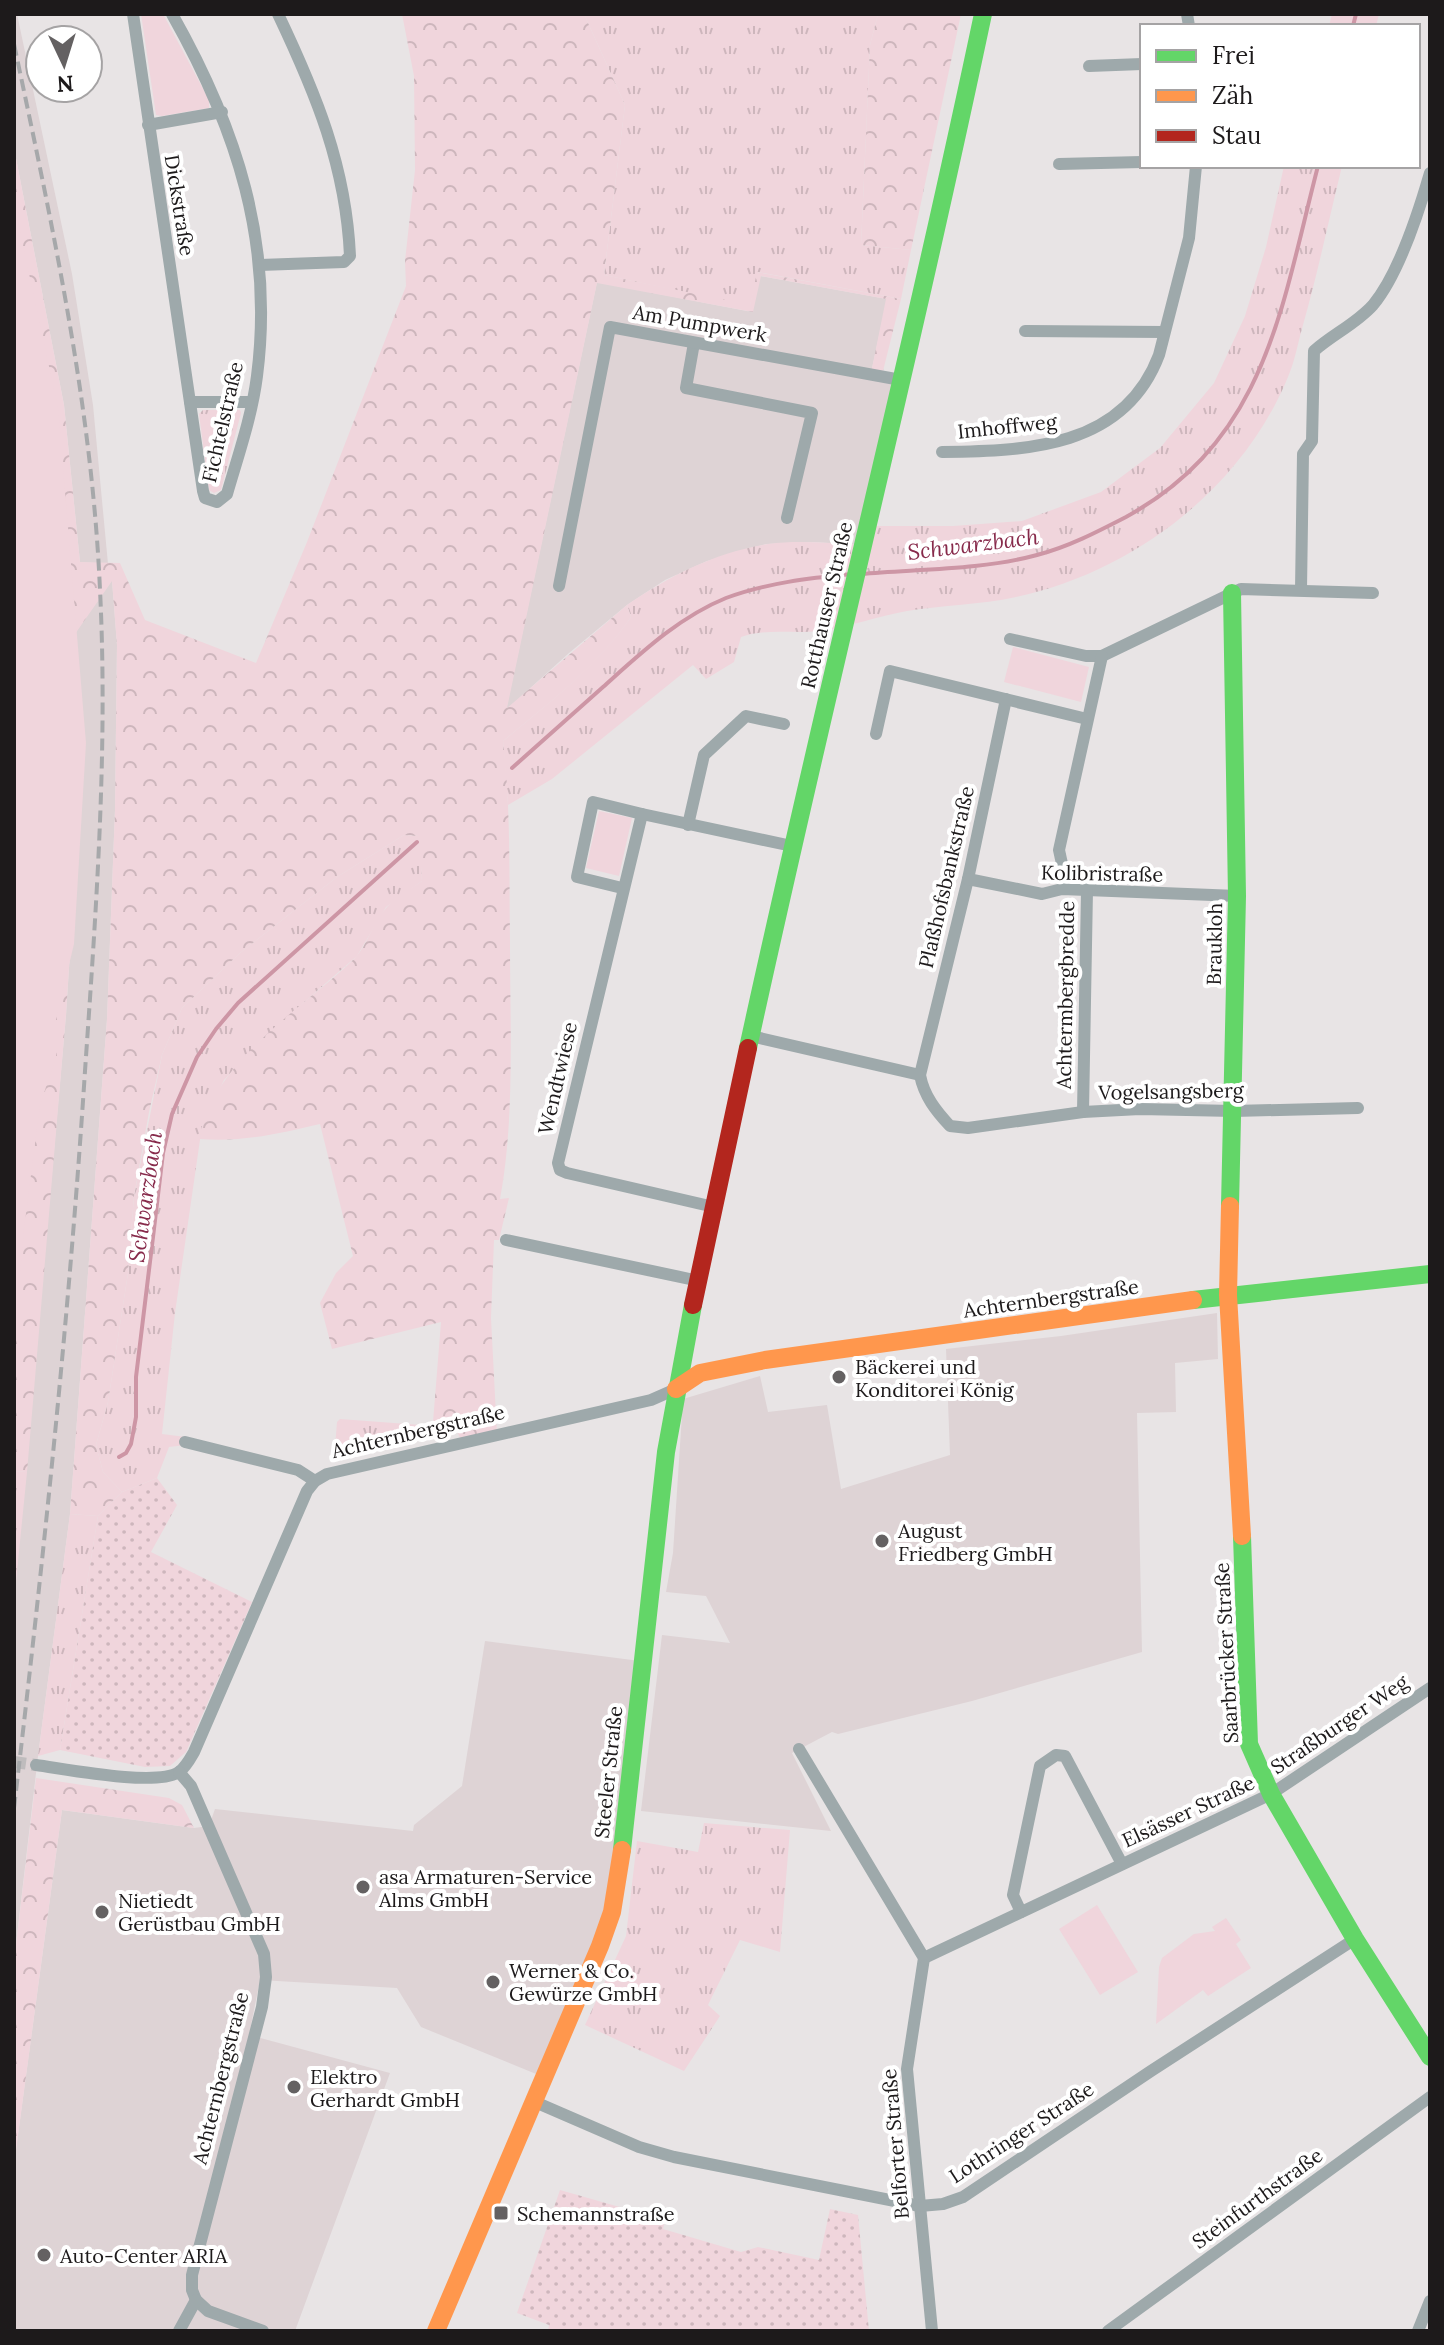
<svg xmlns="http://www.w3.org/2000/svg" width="1444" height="2345" font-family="Lora,serif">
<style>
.built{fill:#ded3d5}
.grass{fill:url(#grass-tufts)}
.forest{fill:url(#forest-crowns)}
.park{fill:#f0d5dc}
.garden{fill:url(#garden-dots)}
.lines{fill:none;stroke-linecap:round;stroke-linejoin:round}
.stream{stroke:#cd96a5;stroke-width:4}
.street-tunnel{stroke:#bfbcbd;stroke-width:12;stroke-dasharray:12 6;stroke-linecap:butt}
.street{stroke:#9ea9ab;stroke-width:12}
.fast{stroke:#63d668;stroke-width:18}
.slow{stroke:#ff974d;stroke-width:18}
.jam{stroke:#b3261e;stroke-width:18}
.rail{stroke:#a6a8aa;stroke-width:4;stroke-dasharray:12 6;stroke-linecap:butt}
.poi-dot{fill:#646162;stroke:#fff;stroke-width:3}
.labels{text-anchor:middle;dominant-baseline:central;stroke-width:8;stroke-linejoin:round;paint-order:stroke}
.street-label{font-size:20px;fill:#1d1a1b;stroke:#fff}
.poi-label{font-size:20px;fill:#1d1a1b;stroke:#fff;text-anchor:start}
.water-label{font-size:22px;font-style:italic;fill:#872a4b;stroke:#fff}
</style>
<defs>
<pattern id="grass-tufts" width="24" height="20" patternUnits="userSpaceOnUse" patternTransform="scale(2)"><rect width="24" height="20" fill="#f0d5dc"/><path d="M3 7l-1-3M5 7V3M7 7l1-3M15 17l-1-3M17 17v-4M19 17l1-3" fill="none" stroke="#cdb6bc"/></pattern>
<pattern id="forest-crowns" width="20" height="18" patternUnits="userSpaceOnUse" patternTransform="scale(2)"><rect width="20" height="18" fill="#f0d5dc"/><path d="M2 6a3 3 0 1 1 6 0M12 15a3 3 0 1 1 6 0" fill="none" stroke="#cdb6bc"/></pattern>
<pattern id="garden-dots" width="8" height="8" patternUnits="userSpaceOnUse" patternTransform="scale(2)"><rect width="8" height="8" fill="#f0d5dc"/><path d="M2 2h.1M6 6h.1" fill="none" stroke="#cdb6bc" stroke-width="1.8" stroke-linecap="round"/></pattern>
</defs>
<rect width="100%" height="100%" fill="#e8e4e5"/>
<g class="built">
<path d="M14,14H17L72,274L93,405L108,564L80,562L64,405L14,148Z"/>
<path d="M760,276L887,299L871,373L900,381L860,545L813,542L766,544L707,561L665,580L627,605L569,653L506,710L597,282L752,312Z"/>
<path d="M112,580L117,645L115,810L107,1019L70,1514L38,1756L14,1961V1601L66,1015L79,811L75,633Z"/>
<path d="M1217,1313L1218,1359L1175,1363L1176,1412L1137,1413L1142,1652L972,1701L838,1734L832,1732L792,1753L831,1831L641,1811L662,1635L730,1643L706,1596L666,1592L673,1553L683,1399L760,1376L768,1412L827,1405L841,1489L950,1455L946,1349L1061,1336Z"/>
<path d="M485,1641L640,1661L611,1895L541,2076L421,2027L397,1988L260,1980L249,2035L390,2073L295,2331H14V2164L62,1810L194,1828L209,1826L215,1809L413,1831L414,1825L462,1786Z"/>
</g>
<g class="grass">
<path d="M584,14H878L870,45L861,245L911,250L901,299L758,272L750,306L604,275L625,105Z"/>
<path d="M1332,14H1379L1376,26H1329Z"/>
<path d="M1284,166H1342C1329,219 1318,272 1303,325C1298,342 1295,361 1288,377C1242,489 1133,572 1016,597C980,605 943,605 907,611C878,616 849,627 819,631C792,634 767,628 741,637L734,662L706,679L693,665L552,779L508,805L503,741C549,703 597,666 631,617L627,605C669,576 716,552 768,544C798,540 829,543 860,545L870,526H953L1022,521L1101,492L1160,448L1214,383L1245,316L1266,247Z"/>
<path d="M203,410H240L241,413L221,490L214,493L209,490L199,414Z"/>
<path d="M404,835L420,836L422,881L386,907L357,956L263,1038L224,1080L202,1126L175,1313L162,1434L186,1437V1445L169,1447L157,1478L122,1492L103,1472L96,1445L108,1402L128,1273L134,1196L162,1055L182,1008L240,953L337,877Z"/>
<path d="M340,1419L448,1427L451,1430L448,1433L343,1456L335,1447L337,1422Z"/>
<path d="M14,1471L27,1472L14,1601Z"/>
<path d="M70,1514L98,1516L60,1750L38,1756Z"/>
<path d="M704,1823L790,1830L780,1952L740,1940L708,2005L720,2016L684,2071L585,2025L626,1936L637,1841L698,1852Z"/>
</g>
<g class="forest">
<path d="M402,14H584L625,105L604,275L750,305L757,272L901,299L882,375L871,373L886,299L761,276L753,312L597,283L507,708L627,605L631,617C598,666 549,703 503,741C511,808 509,876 510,943C510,1025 515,1119 500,1199L509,1198L499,1240H494L491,1318L497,1435L462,1442L453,1423L433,1422L441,1322L332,1349L320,1303L336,1273L353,1256L320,1124C277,1134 245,1142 199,1139C213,1061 301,1010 354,959C368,945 373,921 387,907C396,897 411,889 422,881L419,836L404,835L337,877L240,953L182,1008L162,1055L149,1112L134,1196L128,1273L108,1402L96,1445L103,1472L122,1492L98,1516L70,1514L107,1019L115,810L117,645L112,581L75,634L79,811L66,1015L27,1472L14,1471V148L64,405L80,562L120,563L145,620L256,663L307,542L406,286L405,261L415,170L414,76Z"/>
<path d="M878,14H961L911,250L861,245L870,45Z"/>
<path d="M36,1778L169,1798L182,1805L194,1828L62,1810L14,2165V1961Z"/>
</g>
<g class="park">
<path d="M141,14H163L209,100V108L162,116L156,115Z"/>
<path d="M14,204L58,408L86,743L74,944L56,1019V1057L40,1105L24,1229L14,1343Z"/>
<path d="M1013,647L1089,667L1081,702L1004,682Z"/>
<path d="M599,811L632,818L619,876L586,868Z"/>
<path d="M1097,1905L1138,1972L1100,1995L1059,1929Z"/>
<path d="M1226,1918L1241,1940L1236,1944L1251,1968L1208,1996L1203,1990L1156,2024L1159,1967L1162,1958L1194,1934L1215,1931L1212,1927Z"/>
</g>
<g class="garden">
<path d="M157,1478L177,1505L151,1552L252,1602L186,1752L170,1766L145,1767L60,1750L98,1516L122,1492Z"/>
<path d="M560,2190L665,2220L663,2229L741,2252L758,2247L819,2260L830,2209L858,2215L869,2331H548L549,2325L517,2313Z"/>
</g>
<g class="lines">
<g class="stream">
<path d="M1353,26L1356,14"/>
<path d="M861,574C917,569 982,570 1037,555C1068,547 1097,532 1126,517C1267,439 1281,308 1318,166"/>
<path d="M512,768C542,741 573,714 603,687C641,653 679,617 726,598C766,583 810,578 852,574"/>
<path d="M119,1457L126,1453L131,1444L136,1417V1377L153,1237L163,1153L172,1114L197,1057L216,1029L238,1003L417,842"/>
</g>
<path class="street-tunnel" d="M14,1762L36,1765"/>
<g class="street">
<path d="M133,14L203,491L205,498L217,502L227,494C238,456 252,416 257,376C274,243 237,129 172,14"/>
<path d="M1187,14L1189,26"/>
<path d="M1089,66L1142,64"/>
<path d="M148,125L222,112"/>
<path d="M1059,164L1142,162"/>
<path d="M260,265L344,262L350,256C346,166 316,94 278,14"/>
<path d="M1025,331L1164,332"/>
<path d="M694,343L686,388L812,413L787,518"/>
<path d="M190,402H252"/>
<path d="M942,452C1027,451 1124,448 1159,355L1189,238L1196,166"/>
<path d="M559,586L610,327L901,380"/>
<path d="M1301,590L1303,454L1312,441L1314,351C1333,334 1356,324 1373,305C1398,275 1419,211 1430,173"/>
<path d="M1010,639L1086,656H1102L1241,589L1373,593"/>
<path d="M1006,699L968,879L920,1075C924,1096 936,1111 950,1126L968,1128L1083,1112L1140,1109L1234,1111L1358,1108"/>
<path d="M876,734L890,671L1087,719"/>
<path d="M688,825L704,755L746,716L784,724"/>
<path d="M968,879L1042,894L1062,889L1237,896"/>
<path d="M622,888L577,877L593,802L642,814"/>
<path d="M751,1036L920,1075"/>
<path d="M1083,1112L1087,890L1064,873L1059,850L1102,656"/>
<path d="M714,1207L567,1173L560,1170L558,1163L642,814L792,846"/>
<path d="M506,1240L699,1281"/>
<path d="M185,1442L298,1470L315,1481"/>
<path d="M799,1749L924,1958L907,2069L932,2331"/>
<path d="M36,1765C66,1769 156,1787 179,1772C186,1767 190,1759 194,1752L307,1491L315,1481L327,1474L651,1400L676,1389"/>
<path d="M179,1772L191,1786L264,1954L266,1977L262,2007L192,2275V2290L196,2300"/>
<path d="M1021,1912L1013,1895L1040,1766L1056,1755L1065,1756L1122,1864"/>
<path d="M924,1958L1271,1794L1430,1688"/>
<path d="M535,2102L639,2147L674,2157L920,2206L943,2204L963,2197L1151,2071L1355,1939"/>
<path d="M196,2300L208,2311L263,2331"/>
<path d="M179,2331L196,2300"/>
<path d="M1108,2331L1430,2097"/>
<path d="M1418,2331L1430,2301"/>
</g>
<g class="fast">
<path d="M748,1048C823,703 910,360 983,14"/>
<path d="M1230,1206L1237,896L1232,593"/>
<path d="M1193,1300L1430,1274"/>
<path d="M1242,1536L1249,1744L1271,1794L1355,1939L1430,2057"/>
<path d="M622,1850L666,1452L693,1305"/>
</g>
<g class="slow">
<path d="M1230,1206L1228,1295L1242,1536"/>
<path d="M676,1389L700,1373L765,1360L1193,1300"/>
<path d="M436,2331L600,1946L612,1912L622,1850"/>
</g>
<path class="jam" d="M693,1305L748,1048"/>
<path class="rail" d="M14,44C52,224 92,406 100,590C108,750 96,911 85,1071C69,1317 43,1563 14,1808"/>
</g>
<g class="poi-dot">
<circle cx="839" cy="1377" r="8"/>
<circle cx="882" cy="1541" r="8"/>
<circle cx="363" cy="1887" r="8"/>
<circle cx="102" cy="1912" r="8"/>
<circle cx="493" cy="1982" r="8"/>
<circle cx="294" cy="2087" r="8"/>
<rect x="493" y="2205" width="16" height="16" rx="4"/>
<circle cx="44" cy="2255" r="8"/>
</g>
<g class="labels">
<g class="street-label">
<text transform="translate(180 205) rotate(81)">Dickstraße</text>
<text transform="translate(700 323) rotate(10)">Am Pumpwerk</text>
<text transform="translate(222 422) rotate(-77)">Fichtelstraße</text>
<text transform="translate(1007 426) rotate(-6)">Imhoffweg</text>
<text transform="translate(826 605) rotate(-77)">Rotthauser Straße</text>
<text transform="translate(1102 873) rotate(1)">Kolibristraße</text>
<text transform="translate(946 877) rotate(-77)">Plaßhofsbankstraße</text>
<text transform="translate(1214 944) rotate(-89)">Braukloh</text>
<text transform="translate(1065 995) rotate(-89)">Achtermbergbredde</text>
<text transform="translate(557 1078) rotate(-77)">Wendtwiese</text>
<text transform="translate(1171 1091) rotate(-1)">Vogelsangsberg</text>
<text transform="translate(1051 1298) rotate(-8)">Achternbergstraße</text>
<text transform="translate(418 1431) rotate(-13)">Achternbergstraße</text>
<text transform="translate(1226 1653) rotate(-93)">Saarbrücker Straße</text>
<text transform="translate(1339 1724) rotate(-34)">Straßburger Weg</text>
<text transform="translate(608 1772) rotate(-84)">Steeler Straße</text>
<text transform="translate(1188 1811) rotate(-25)">Elsässer Straße</text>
<text transform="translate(220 2078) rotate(-76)">Achternbergstraße</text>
<text transform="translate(1021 2132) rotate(-33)">Lothringer Straße</text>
<text transform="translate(895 2144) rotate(-95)">Belforter Straße</text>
<text transform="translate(1257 2198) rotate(-36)">Steinfurthstraße</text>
</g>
<g class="poi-label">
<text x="855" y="1366">Bäckerei und<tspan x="855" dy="23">Konditorei König</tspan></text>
<text x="898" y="1530">August<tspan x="898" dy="23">Friedberg GmbH</tspan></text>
<text x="379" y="1876">asa Armaturen-Service<tspan x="379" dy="23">Alms GmbH</tspan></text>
<text x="118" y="1900">Nietiedt<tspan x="118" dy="23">Gerüstbau GmbH</tspan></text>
<text x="509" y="1970">Werner &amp; Co.<tspan x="509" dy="23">Gewürze GmbH</tspan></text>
<text x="310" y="2076">Elektro<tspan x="310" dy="23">Gerhardt GmbH</tspan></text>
<text x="517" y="2213">Schemannstraße</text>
<text x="60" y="2255">Auto-Center ARIA</text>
</g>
<g class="water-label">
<text transform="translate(973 544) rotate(-7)">Schwarzbach</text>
<text transform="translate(145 1197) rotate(-82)">Schwarzbach</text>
</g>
</g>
<rect width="1444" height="2345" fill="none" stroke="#1d1a1b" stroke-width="32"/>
<rect x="1140" y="24" width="280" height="144" fill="#ffffff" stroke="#a5a3a4" stroke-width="2"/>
<rect x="1156" y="50" width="40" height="12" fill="#63d668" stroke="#a5a3a4" stroke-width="2"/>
<text x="1212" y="64" font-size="24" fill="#1d1a1b">Frei</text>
<rect x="1156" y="90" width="40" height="12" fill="#ff974d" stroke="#a5a3a4" stroke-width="2"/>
<text x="1212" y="104" font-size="24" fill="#1d1a1b">Zäh</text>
<rect x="1156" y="130" width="40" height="12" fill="#b3261e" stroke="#a5a3a4" stroke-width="2"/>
<text x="1212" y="144" font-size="24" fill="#1d1a1b">Stau</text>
<g transform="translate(64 64) rotate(176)"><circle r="38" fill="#ffffff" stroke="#a5a3a4" stroke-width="2"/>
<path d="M0-6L14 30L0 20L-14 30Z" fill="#646162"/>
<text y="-12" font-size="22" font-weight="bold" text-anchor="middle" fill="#1d1a1b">N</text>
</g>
</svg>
